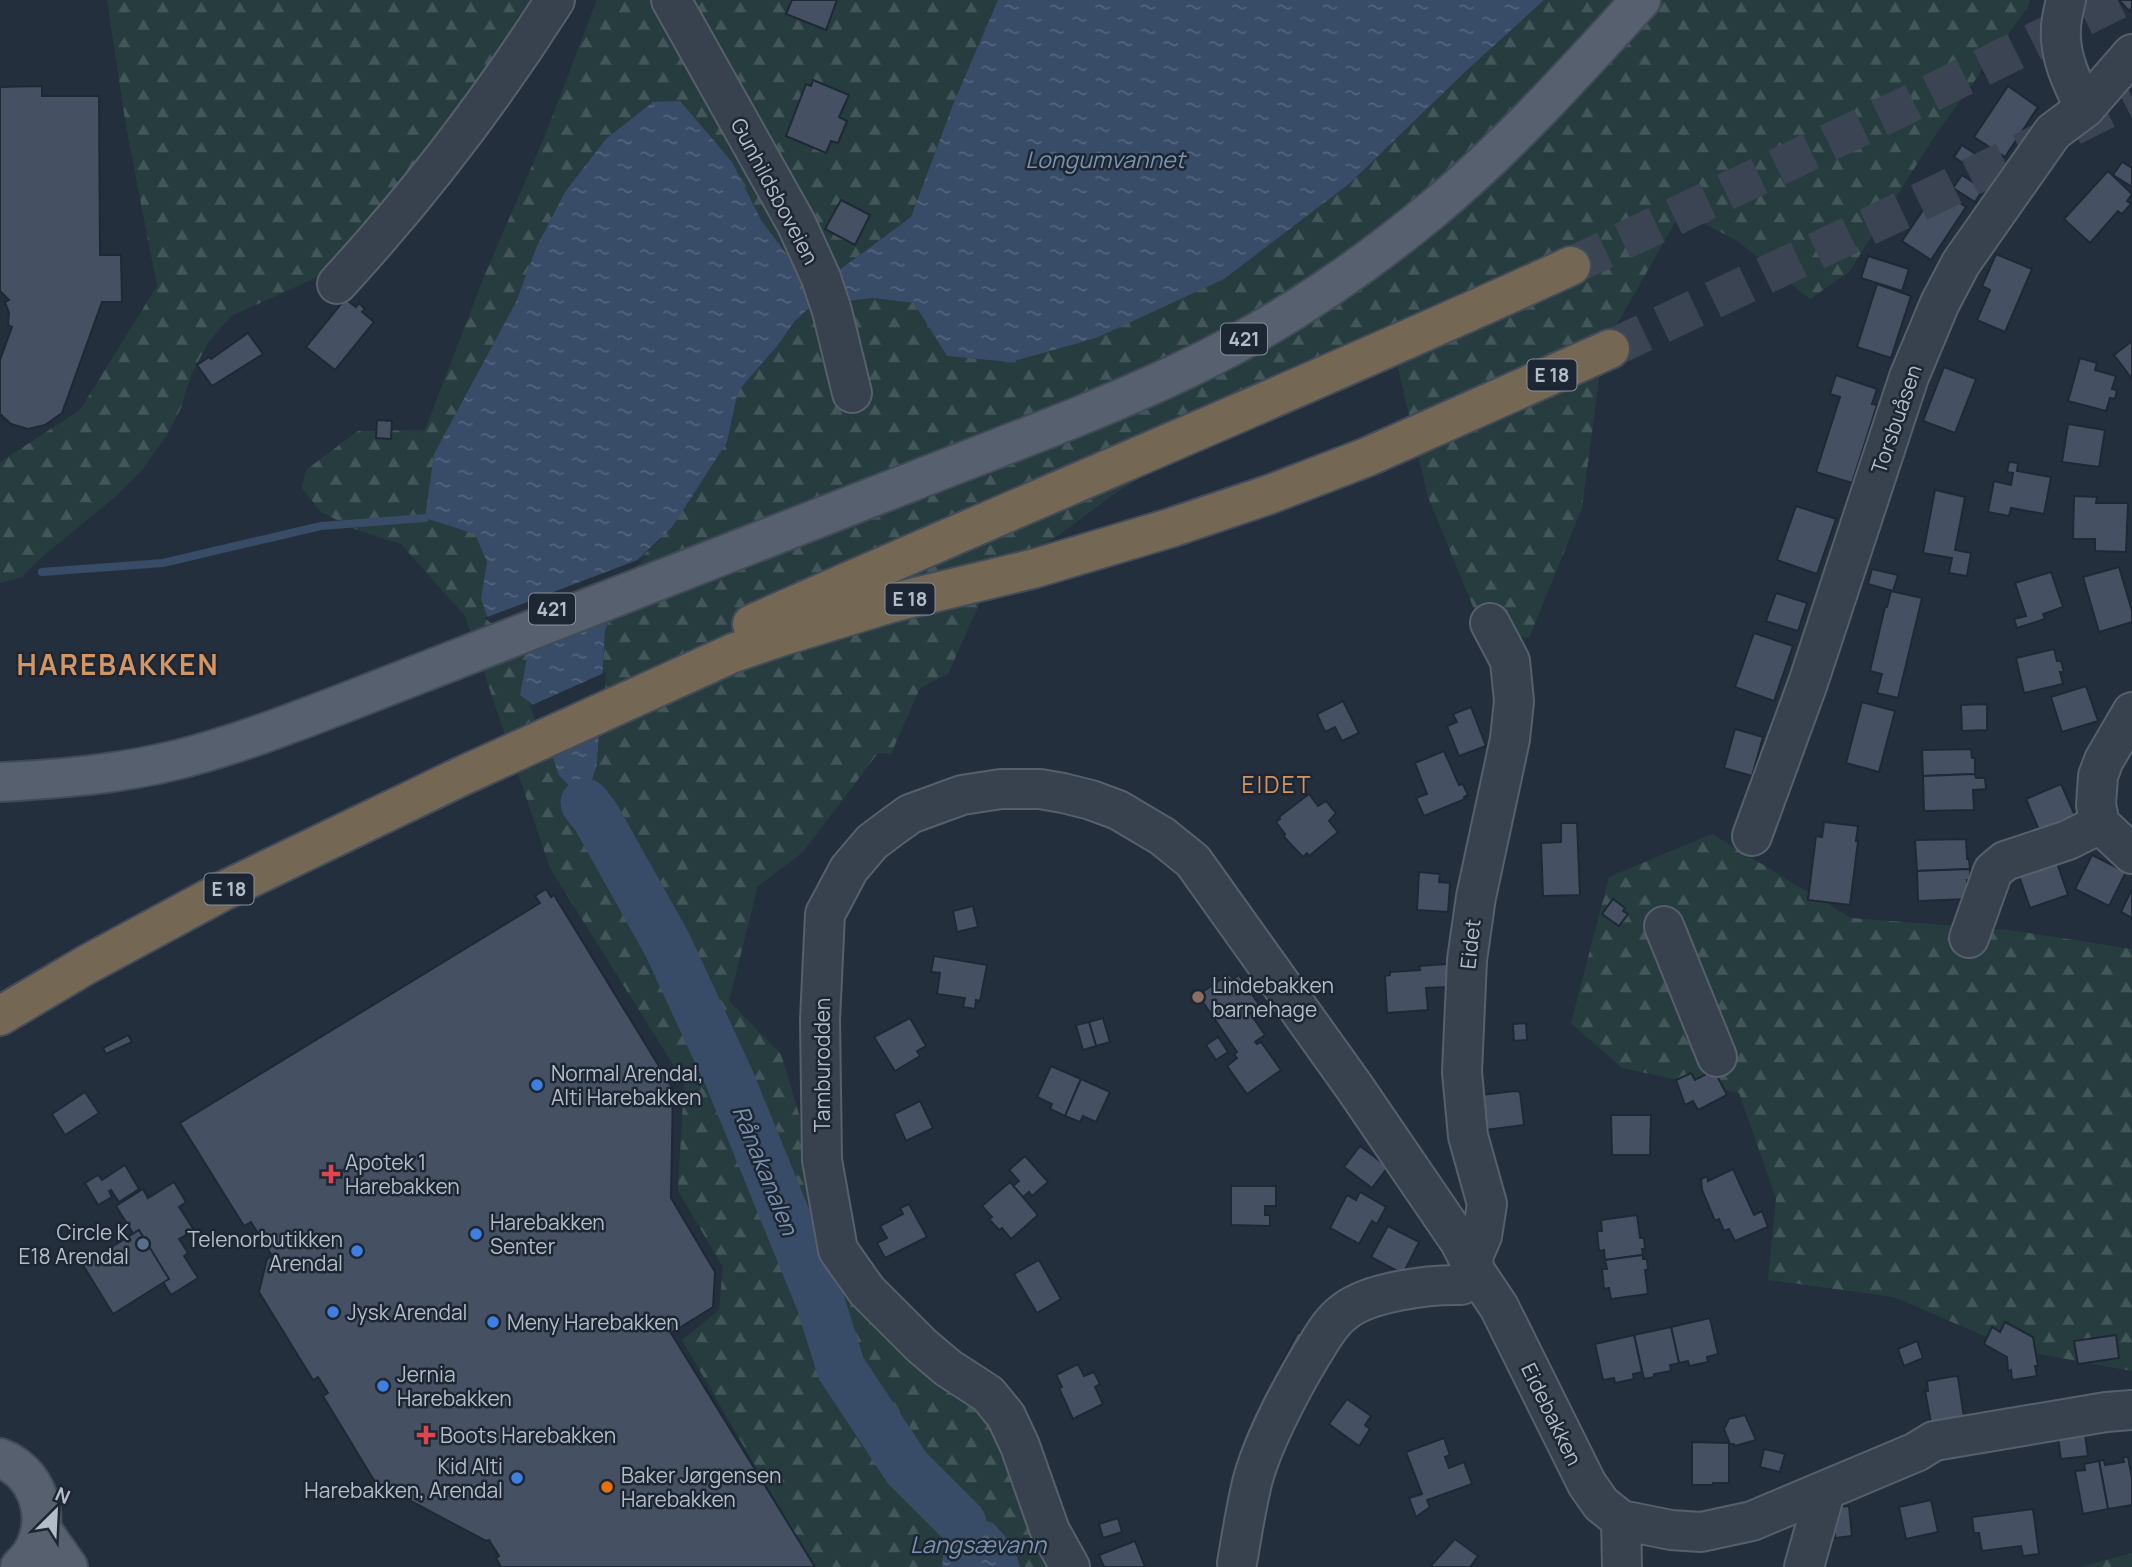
<svg xmlns="http://www.w3.org/2000/svg" width="2132" height="1567" font-family="Manrope,sans-serif">
<style>
.forest{fill:url(#forest-firs)}
.water{fill:url(#water-ripples)}
.pier{fill:#242f3e}
.lines{fill:none;stroke-linecap:round;stroke-linejoin:round}
.stream{stroke:#394c67;stroke-width:8}
.river{stroke:#394c67;stroke-width:49}
.building{fill:#455162;stroke:#1f2835;stroke-width:2}
.highway-tunnel{stroke:#3a4453;stroke-width:38;stroke-dasharray:38 19;stroke-linecap:butt}
.minor-casing{stroke:#565f6c;stroke-width:42}
.major-casing{stroke:#414a57;stroke-width:42}
.highway-casing{stroke:#434c59;stroke-width:42}
.minor{stroke:#38414e;stroke-width:38}
.major{stroke:#56606e;stroke-width:38}
.highway{stroke:#746855;stroke-width:38}
.education-dot{fill:#8d6e63;stroke:#1d2633;stroke-width:2.5}
.shop-dot{fill:#3f7fe0;stroke:#1d2633;stroke-width:2.5}
.health-dot{fill:#e0444e;stroke:#1d2633;stroke-width:2.5}
.service-dot{fill:#5c6f8a;stroke:#1d2633;stroke-width:2.5}
.food-dot{fill:#e8710a;stroke:#1d2633;stroke-width:2.5}
.labels{text-anchor:middle;dominant-baseline:central;stroke-width:5;stroke-linejoin:round;paint-order:stroke}
.shield{fill:#1d2633;stroke:#878f9c;stroke-width:2}
.shield-label{font-size:19px;font-weight:bold;fill:#b4bcc9}
.street-label{font-size:21px;fill:#b4bcc9;stroke:#1d2633}
.poi-label{font-size:21px;fill:#b4bcc9;stroke:#1d2633;text-anchor:start}
.water-label{font-size:23px;font-style:italic;fill:#7c92b1;stroke:#1d2633}
.neighbourhood-label{font-size:23px;letter-spacing:2px;fill:#d59563;stroke:#1d2633}
.district-label{font-size:28px;font-weight:bold;letter-spacing:2px;fill:#d59563;stroke:#1d2633}
</style>
<defs>
<pattern id="forest-firs" width="22" height="20" patternUnits="userSpaceOnUse" patternTransform="scale(1.75)"><rect width="22" height="20" fill="#263c3f"/><path d="M5 1l3.5 6h-7zM16 11l3.5 6h-7z" fill="#435659"/></pattern>
<pattern id="water-ripples" width="26" height="14" patternUnits="userSpaceOnUse" patternTransform="scale(1.75)"><rect width="26" height="14" fill="#394c67"/><path d="M2 4q2-2 4 0t4 0M15 11q2-2 4 0t4 0" fill="none" stroke="#53647b"/></pattern>
</defs>
<rect width="100%" height="100%" fill="#242f3e"/>
<g class="forest">
<path d="M107,0H557L331,271L231,316L208,343L191,375L181,408L167,435L142,470L116,496L42,557L22,577L0,583V462L80,410L157,286L126,126Z"/>
<path d="M597,0H998L954,102L911,217L834,274L805,279L761,220L732,162L565,192L537,246L516,302L434,454L475,533L487,562L481,598L528,652L534,704L585,803L597,764L605,631L629,568L658,542L727,442L738,391L778,345L794,322L811,306L872,298L914,303L948,356L1011,362L1224,279L1349,184L1465,72L1544,0H2030L2028,7L1936,134L1849,272L1810,299L1736,240L1681,212L1603,349L1582,508L1529,638L1483,631L1428,497L1393,346L1255,408L1117,492L1005,575L981,600L948,674L920,688L891,754L878,753L803,852L758,886L729,1001L781,1054L813,1161L887,1304L1007,1410L1079,1567H1020L1014,1546L962,1523L944,1545L942,1567H814L682,1340L719,1310L723,1267L678,1191L684,1082L550,868L465,616L401,544L357,530L321,512L302,488L306,470L358,431L425,430L483,279L544,138Z"/>
<path d="M1712,834L1851,918L2009,930L2132,949V1371L2017,1350L1894,1297L1768,1280L1776,1198L1739,1093L1622,1068L1571,1023L1609,877Z"/>
<path d="M2132,1553V1567H2080Z"/>
</g>
<g class="water">
<path d="M998,0H1544L1465,72L1349,184L1224,279L1096,338L1011,362L947,356L914,303L872,298L811,306L794,322L778,345L738,391L727,442L672,527L629,568L605,631L597,764L585,803L559,775L534,705L520,695L528,652L487,616L481,598L487,562L475,534L425,518L434,454L516,302L537,246L565,192L606,139L653,102L680,101L732,162L761,220L805,279L834,274L911,217L954,102Z"/>
<path d="M966,1515L993,1523L1014,1546L1020,1567H942L944,1545L962,1523Z"/>
</g>
<g class="pier">
<path d="M648,556L632,570L520,649L485,618Z"/>
<path d="M606,672L603,725L546,750L530,706Z"/>
</g>
<g class="lines">
<path class="stream" d="M42,572L163,563L321,526L425,518"/>
<path class="river" d="M585,803L596,817L667,944L730,1080L820,1301L841,1368L907,1468L962,1523"/>
</g>
<g class="building">
<path d="M792,0H837L826,30L786,14Z"/>
<path d="M2119,0H2132V8L2129,11Z"/>
<path d="M1993,56L2006,65L1995,81L1982,72Z"/>
<path d="M813,80L849,95L839,117L847,121L838,143L831,141L826,153L786,136L806,84L811,86Z"/>
<path d="M42,86V96H99L100,255H121L122,302H102L62,413L45,425L28,429L11,424L0,414V360L12,327L8,325L9,313L5,302L9,300L0,291V87Z"/>
<path d="M2008,86L2038,107L2005,157L1974,137Z"/>
<path d="M1962,145L1981,158L1973,170L1954,157Z"/>
<path d="M2122,162L2132,168V187L2113,175Z"/>
<path d="M2108,171L2132,194L2127,201L2131,204L2122,214L2118,211L2090,243L2064,219Z"/>
<path d="M1962,175L1983,189L1975,202L1953,188Z"/>
<path d="M1938,188L1966,207L1931,260L1902,241Z"/>
<path d="M841,200L870,215L855,245L825,229Z"/>
<path d="M1996,254L2032,269L2005,332L1977,320L1990,290L1982,286Z"/>
<path d="M1868,256L1909,269L1902,291L1861,278Z"/>
<path d="M1877,284L1911,296L1891,358L1857,347Z"/>
<path d="M345,299L356,307L359,303L365,309L362,312L374,322L335,370L306,347Z"/>
<path d="M248,333L263,354L212,386L197,365L209,357L211,359Z"/>
<path d="M2132,341V379L2114,355Z"/>
<path d="M2080,358L2097,363L2095,370L2116,376L2112,389L2117,390L2115,399L2110,398L2106,411L2068,401Z"/>
<path d="M1944,367L1976,379L1955,433L1923,421Z"/>
<path d="M1836,375L1877,389L1872,404L1877,405L1852,483L1816,472L1840,397L1830,394Z"/>
<path d="M377,420L392,421L391,439L376,438Z"/>
<path d="M2068,424L2105,430L2099,467L2062,462Z"/>
<path d="M2009,462L2018,463L2017,471L2051,477L2044,514L2011,508L2009,516L1988,512L1994,481L2011,485L2013,473L2007,472Z"/>
<path d="M1935,490L1965,497L1955,550L1971,553L1967,576L1949,573L1952,558L1923,553Z"/>
<path d="M2074,496L2097,497L2096,503H2128L2126,552L2095,551V539H2073Z"/>
<path d="M1796,506L1836,519L1817,574L1777,560Z"/>
<path d="M2119,567L2132,611V622L2099,632L2083,577Z"/>
<path d="M1872,569L1898,575L1893,591L1868,584Z"/>
<path d="M2051,572L2063,607L2043,614L2045,619L2017,628L2014,619L2026,616L2015,583Z"/>
<path d="M1891,591L1922,598L1898,698L1877,693L1882,674L1870,671L1885,607H1887Z"/>
<path d="M1776,593L1807,603L1798,631L1766,621Z"/>
<path d="M1754,633L1793,646L1774,701L1735,687Z"/>
<path d="M2054,649L2057,661H2061L2064,672H2060L2063,684L2024,693L2016,658Z"/>
<path d="M2086,686L2098,721L2062,732L2051,697Z"/>
<path d="M1343,701L1359,733L1342,741L1335,727L1325,732L1317,714Z"/>
<path d="M1862,702L1895,711L1879,772L1846,763Z"/>
<path d="M1987,704V730L1962,731L1961,705Z"/>
<path d="M1471,707L1486,746L1459,756L1447,726L1457,722L1453,714Z"/>
<path d="M1735,729L1763,737L1752,776L1724,768Z"/>
<path d="M1971,749L1972,758H1975V774L1923,776L1922,750Z"/>
<path d="M1444,751L1459,785L1463,784L1468,795L1464,797L1465,799L1424,816L1416,798L1427,794L1415,763Z"/>
<path d="M1975,774L1976,778H1985L1986,789L1973,790L1974,810L1924,811L1923,776Z"/>
<path d="M2061,784L2077,820L2041,835L2026,799Z"/>
<path d="M1309,794L1318,806L1326,801L1336,813L1329,821L1338,832L1309,856L1307,853L1303,857L1284,837L1285,834L1276,822L1280,819L1279,817Z"/>
<path d="M1824,822L1858,826L1856,841H1858L1850,905L1808,900L1816,836L1822,837Z"/>
<path d="M1561,823H1577L1580,895L1543,896L1541,843L1561,842Z"/>
<path d="M1966,839L1967,859H1969L1970,869L1917,871L1915,840Z"/>
<path d="M2092,855L2126,872L2109,906L2075,889Z"/>
<path d="M2056,860L2068,895L2030,908L2018,873Z"/>
<path d="M1970,869V880H1967L1968,899L1918,901L1917,871Z"/>
<path d="M1419,872L1440,874L1439,882L1450,883L1448,912L1417,910Z"/>
<path d="M546,889L551,897L554,895L673,1089L671,1198L715,1272L713,1307L671,1333L815,1567H501L496,1558L499,1556L489,1540L486,1541L375,1482L323,1396L328,1393L318,1377L313,1380L259,1292L267,1259L272,1256L251,1222L244,1226L180,1123L540,903L535,896Z"/>
<path d="M2132,889V918L2121,912Z"/>
<path d="M1613,899L1625,908L1623,911L1628,914L1619,926L1602,914Z"/>
<path d="M973,906L978,927L957,932L953,911Z"/>
<path d="M934,956L987,965L980,1001L976,1000L975,1009L963,1007L965,998L937,994L940,973L931,972Z"/>
<path d="M1447,964L1448,987L1426,988L1428,1010L1387,1013L1385,976L1390,975V972L1420,970L1419,966Z"/>
<path d="M1229,974L1233,979L1239,975L1260,1006L1250,1013L1265,1035L1255,1042L1257,1044L1261,1042L1281,1070L1247,1094L1227,1066L1237,1058L1234,1054L1237,1052L1198,995Z"/>
<path d="M910,1018L926,1046L917,1051L920,1056L895,1071L874,1037Z"/>
<path d="M1103,1018L1110,1042L1096,1046L1089,1022Z"/>
<path d="M1089,1022L1096,1046L1083,1050L1076,1025Z"/>
<path d="M1526,1023L1527,1040L1514,1041L1513,1024Z"/>
<path d="M128,1035L132,1042L106,1054L103,1048Z"/>
<path d="M1218,1037L1228,1052L1216,1060L1206,1045Z"/>
<path d="M1051,1066L1081,1079L1065,1116L1050,1109L1052,1104L1037,1097Z"/>
<path d="M1714,1070L1727,1095L1698,1110L1693,1101L1685,1105L1676,1080L1691,1073L1695,1080Z"/>
<path d="M1081,1079L1110,1092L1096,1122L1083,1116L1080,1122L1065,1116Z"/>
<path d="M1515,1091L1520,1092L1524,1125L1485,1130L1481,1095Z"/>
<path d="M85,1092L99,1113L65,1135L52,1114Z"/>
<path d="M920,1101L933,1128L906,1141L894,1114Z"/>
<path d="M1611,1115H1651L1650,1155H1612Z"/>
<path d="M1360,1146L1388,1167L1372,1188L1344,1167Z"/>
<path d="M1025,1156L1048,1182L1032,1196L1029,1192L1023,1197L1013,1186L1019,1181L1009,1170Z"/>
<path d="M125,1165L139,1189L119,1202L111,1190L109,1191L112,1197L98,1205L85,1183L98,1175L102,1180Z"/>
<path d="M1733,1169L1754,1215L1762,1211L1768,1227L1735,1241L1729,1229L1724,1231L1719,1219L1715,1221L1702,1190L1701,1179L1707,1176L1708,1181Z"/>
<path d="M174,1182L186,1202L179,1207L194,1230L179,1239L188,1253L184,1256L198,1278L171,1295L116,1206L143,1189L148,1198Z"/>
<path d="M1010,1182L1038,1215L1011,1239L1002,1228L999,1230L989,1219L992,1217L982,1206Z"/>
<path d="M1231,1186H1276V1206H1265V1215H1270V1226L1231,1225Z"/>
<path d="M1360,1192L1386,1207L1377,1224L1372,1221L1359,1244L1330,1228L1347,1195L1356,1200Z"/>
<path d="M909,1204L927,1237L885,1258L877,1243L887,1238L880,1226L903,1214L900,1208Z"/>
<path d="M1637,1215L1640,1238H1644L1645,1249H1642L1643,1255L1605,1260L1604,1250L1599,1251L1597,1231H1602L1601,1220Z"/>
<path d="M1388,1226L1419,1242L1403,1274L1371,1257Z"/>
<path d="M139,1230L169,1279L113,1314L83,1265Z"/>
<path d="M1643,1255V1259H1647L1648,1270H1645L1648,1294L1611,1299L1609,1288L1604,1289L1602,1269H1607L1605,1260Z"/>
<path d="M1039,1260L1061,1299L1037,1313L1014,1274Z"/>
<path d="M1710,1318L1718,1354L1707,1357L1708,1362L1689,1366L1688,1361L1679,1363L1671,1327Z"/>
<path d="M2005,1322L2033,1337L2038,1366H2035L2037,1376L2012,1380L2011,1370L2008,1371L2007,1357L1984,1344L1992,1327L2000,1332Z"/>
<path d="M1671,1327L1679,1363L1670,1365L1671,1371L1654,1374V1377L1644,1379L1634,1335Z"/>
<path d="M1298,1332L1311,1339L1292,1370L1281,1364Z"/>
<path d="M1634,1335L1642,1372L1633,1374L1634,1379L1615,1383L1614,1378L1603,1380L1595,1344Z"/>
<path d="M2116,1335L2119,1358L2078,1364L2074,1341Z"/>
<path d="M1917,1341L1923,1358L1904,1366L1898,1349Z"/>
<path d="M1078,1364L1084,1376L1094,1372L1100,1384L1095,1387L1103,1404L1073,1419L1059,1388L1062,1387L1056,1375Z"/>
<path d="M1955,1376L1958,1377L1964,1417L1931,1423L1925,1391H1928L1927,1381Z"/>
<path d="M1347,1399L1371,1416L1365,1425L1370,1429L1359,1446L1329,1424Z"/>
<path d="M1745,1415L1756,1440L1735,1446L1734,1444H1730L1724,1429L1729,1419Z"/>
<path d="M2085,1434L2088,1456L2061,1459L2058,1437Z"/>
<path d="M1444,1438L1450,1455L1445,1457L1449,1468L1464,1462L1472,1484L1427,1500L1430,1507L1416,1517L1409,1498L1422,1494L1406,1452Z"/>
<path d="M1692,1442L1729,1443V1483H1713V1485H1692Z"/>
<path d="M1764,1449L1785,1454L1780,1472L1760,1467Z"/>
<path d="M2123,1457H2128L2132,1478V1505L2108,1509L2099,1461L2104,1460L2105,1465L2124,1462Z"/>
<path d="M2099,1461L2108,1509L2083,1514L2075,1471L2085,1470L2084,1464Z"/>
<path d="M1931,1500L1938,1532L1906,1539L1899,1507Z"/>
<path d="M1849,1506L1852,1536L1835,1538L1832,1507Z"/>
<path d="M2033,1509L2039,1554L2023,1556L2021,1546L1982,1551L1979,1533H1974L1972,1517Z"/>
<path d="M1118,1518L1122,1532L1103,1538L1099,1524Z"/>
<path d="M1455,1539L1478,1556L1470,1567H1430Z"/>
<path d="M1135,1541L1145,1567H1104L1099,1555Z"/>
</g>
<g class="lines">
<g class="highway-tunnel">
<path d="M1571,266L1897,110L2118,0"/>
<path d="M1610,349L1947,189L2132,97"/>
</g>
<defs>
<g id="minor">
<path d="M671,0L796,223L821,278L832,311L852,393"/>
<path d="M2066,0C2064,9 2061,19 2061,28C2059,56 2072,83 2085,108"/>
<path d="M337,284C418,196 491,101 555,0"/>
<path d="M2132,712L2104,760L2098,776L2096,805L2100,824L2132,854"/>
<path d="M1752,836L1808,683L1909,377L1940,303L1961,263L2053,132L2085,108L2132,54"/>
<path d="M1664,926L1717,1057"/>
<path d="M1969,938L1993,871L2005,861L2068,840L2100,824"/>
<path d="M1621,1520L1622,1567"/>
<path d="M1237,1563C1242,1535 1246,1506 1253,1479C1264,1440 1291,1389 1312,1354C1321,1340 1330,1322 1344,1312C1368,1292 1430,1284 1461,1285L1473,1268L1474,1254L1482,1236L1487,1204L1468,1136L1462,1072L1467,960L1476,897L1510,739L1514,701L1510,661L1490,623"/>
<path d="M1070,1567L1050,1531L1020,1446L1006,1416L988,1394L948,1368L922,1346L867,1291L838,1250L822,1160L820,1020L825,914L849,869L872,842L892,827L910,814L962,795L1001,789H1040L1063,793L1091,800L1118,810L1162,836L1193,861L1355,1088L1460,1242L1473,1268L1499,1307L1587,1484L1601,1504L1621,1520L1671,1530L1701,1532L1752,1521L1916,1452L1934,1441L2106,1412L2132,1410"/>
<path d="M1804,1567L1822,1503L1818,1494"/>
</g>
<g id="major">
<path d="M0,782C60,779 121,774 180,759C239,744 295,722 352,700L1052,427C1105,406 1157,384 1207,359C1287,319 1363,267 1432,210C1508,147 1574,73 1641,0"/>
<path d="M0,1458C45,1475 56,1535 20,1567"/>
<path d="M42,1530L68,1567"/>
</g>
<g id="highway">
<path d="M752,624C1024,503 1300,390 1571,266"/>
<path d="M0,1016L86,965L223,891L464,775L733,653L780,637L891,603L1036,568L1170,528L1268,495L1367,457L1610,349"/>
</g>
</defs>
<use href="#minor" class="minor-casing"/>
<use href="#major" class="major-casing"/>
<use href="#highway" class="highway-casing"/>
<use href="#minor" class="minor"/>
<use href="#major" class="major"/>
<use href="#highway" class="highway"/>
</g>
<circle class="education-dot" cx="1198" cy="997" r="7"/>
<g class="shop-dot">
<circle cx="537" cy="1085" r="7"/>
<circle cx="476" cy="1234" r="7"/>
<circle cx="357" cy="1251" r="7"/>
<circle cx="333" cy="1312" r="7"/>
<circle cx="493" cy="1322" r="7"/>
<circle cx="383" cy="1386" r="7"/>
<circle cx="517" cy="1478" r="7"/>
</g>
<g class="health-dot">
<path d="M327.5 1163.5h7v7h7v7h-7v7h-7v-7h-7v-7h7z"/>
<path d="M422.5 1424.5h7v7h7v7h-7v7h-7v-7h-7v-7h7z"/>
</g>
<circle class="service-dot" cx="143" cy="1244" r="7"/>
<circle class="food-dot" cx="607" cy="1487" r="7"/>
<g class="labels">
<g class="shield">
<rect x="1221" y="323.5" width="46" height="31" rx="5"/>
<rect x="1527.5" y="359.5" width="49" height="31" rx="5"/>
<rect x="885.5" y="583.5" width="49" height="31" rx="5"/>
<rect x="529" y="593.5" width="46" height="31" rx="5"/>
<rect x="204.5" y="873.5" width="49" height="31" rx="5"/>
</g>
<g class="shield-label">
<text x="1244" y="339">421</text>
<text x="1552" y="375">E 18</text>
<text x="910" y="599">E 18</text>
<text x="552" y="609">421</text>
<text x="229" y="889">E 18</text>
</g>
<g class="street-label">
<text transform="translate(775 191) rotate(62)">Gunhildsboveien</text>
<text transform="translate(1896 419) rotate(-71)">Torsbuåsen</text>
<text transform="translate(1470 944) rotate(-84)">Eidet</text>
<text transform="translate(822 1065) rotate(-90)">Tamburodden</text>
<text transform="translate(1552 1414) rotate(64)">Eidebakken</text>
</g>
<g class="poi-label">
<text x="1212" y="985">Lindebakken<tspan x="1212" dy="24">barnehage</tspan></text>
<text x="551" y="1073">Normal Arendal,<tspan x="551" dy="24">Alti Harebakken</tspan></text>
<text x="345" y="1162">Apotek 1<tspan x="345" dy="24">Harebakken</tspan></text>
<text x="490" y="1222">Harebakken<tspan x="490" dy="24">Senter</tspan></text>
<text x="129" y="1232" text-anchor="end">Circle K<tspan x="129" dy="24">E18 Arendal</tspan></text>
<text x="343" y="1239" text-anchor="end">Telenorbutikken<tspan x="343" dy="24">Arendal</tspan></text>
<text x="347" y="1312">Jysk Arendal</text>
<text x="507" y="1322">Meny Harebakken</text>
<text x="397" y="1374">Jernia<tspan x="397" dy="24">Harebakken</tspan></text>
<text x="440" y="1435">Boots Harebakken</text>
<text x="503" y="1466" text-anchor="end">Kid Alti<tspan x="503" dy="24">Harebakken, Arendal</tspan></text>
<text x="621" y="1475">Baker Jørgensen<tspan x="621" dy="24">Harebakken</tspan></text>
</g>
<g class="water-label">
<text x="1105" y="159">Longumvannet</text>
<text transform="translate(766 1170) rotate(68)">Rånakanalen</text>
<text x="978" y="1544">Langsævann</text>
</g>
<g class="neighbourhood-label">
<text x="1277" y="784">EIDET</text>
</g>
<g class="district-label">
<text x="118" y="664">HAREBAKKEN</text>
</g>
</g>
<g transform="translate(56 1511) rotate(24)" stroke="#1d2633" stroke-width="5" paint-order="stroke">
<path d="M0-5L12 26L0 18L-12 26Z" fill="#b4bcc9"/>
<text y="-10" font-size="19" font-weight="bold" text-anchor="middle" fill="#b4bcc9">N</text>
</g>
</svg>
